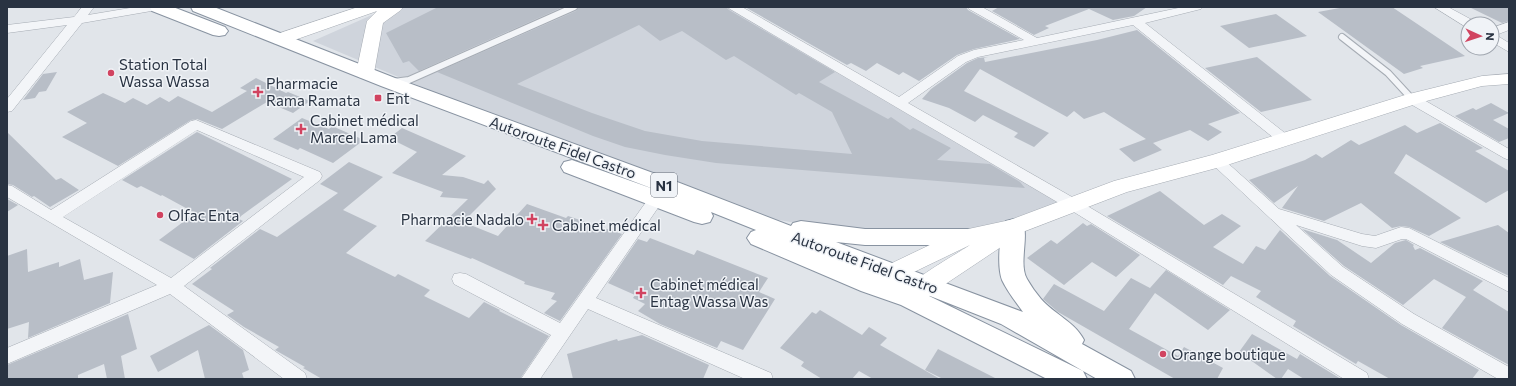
<svg xmlns="http://www.w3.org/2000/svg" width="1516" height="386" font-family="Commissioner,sans-serif">
<style>
.built{fill:#cfd4dc}
.building{fill:#b8bec7;fill-rule:evenodd}
.lines{fill:none;stroke-linecap:round;stroke-linejoin:round}
.lane-casing{stroke:#a6acb4;stroke-width:8}
.street-casing{stroke:#a6acb4;stroke-width:1}
.secondary-casing{stroke:#a6acb4;stroke-width:1}
.highway-casing{stroke:#8893a1;stroke-width:2}
.lane{stroke:#f3f5f8;stroke-width:6}
.street{fill:#f3f5f8;fill-rule:evenodd}
.secondary{fill:#fff;fill-rule:evenodd}
.highway{fill:#fff;fill-rule:evenodd}
.poi-dot{fill:#d14360;stroke:#f0f3f7;stroke-width:1.5}
.labels{text-anchor:middle;dominant-baseline:central;stroke-width:3;stroke-linejoin:round;paint-order:stroke}
.shield{fill:#f0f3f7;stroke:#656d78;stroke-width:1}
.shield-label{font-size:14px;font-weight:bold;fill:#293342}
.poi-label{font-size:15px;fill:#293342;stroke:#f0f3f7;text-anchor:start}
.street-label{font-size:15px;fill:#293342;stroke:#f0f3f7}
</style>
<rect width="100%" height="100%" fill="#e1e5ea"/>
<path class="built" d="M390,7H728L1080,211L1002,224L919,236L837,230L767,218L682,183L503,121L313,41Z"/>
<g class="building">
<path d="M438,7H563L419,71L409,61L403,63L386,33Z"/>
<path d="M578,7H726L729,10L835,72L819,82L888,119L891,117L910,130L913,128L951,148L937,160L990,164L1020,182L1025,188L716,163L665,155L625,147L593,136L437,72L576,11ZM639,25L660,41L682,31L726,60L734,56L796,95L799,93L832,112L852,154L702,141L645,131L592,113L517,84Z"/>
<path d="M745,7H966L968,10L1020,39L974,49L957,55L919,81L903,72L899,75L877,63L866,71L851,63L847,65Z"/>
<path d="M999,7H1147L1134,16L1113,20L1089,9L1045,26L1049,28L1034,35L992,11Z"/>
<path d="M1345,7H1392L1465,56L1420,66L1423,68L1404,74L1318,12Z"/>
<path d="M1469,7H1509V21L1502,23Z"/>
<path d="M1276,14L1307,36L1249,48L1220,26Z"/>
<path d="M1137,30L1240,113L1208,124L1222,132L1208,141L1190,130L1153,143L1162,150L1134,162L1119,149L1146,139L1104,112L1084,119L1074,111L1067,117L980,69L964,91L1049,133L1034,147L1014,137L1018,133L983,115L975,122L949,108L922,99L931,89L967,63L978,58L988,57L984,58L985,62L1097,40Z"/>
<path d="M1257,57L1312,100L1261,112L1205,68Z"/>
<path d="M57,72L46,91L39,92L35,98L23,100L43,74Z"/>
<path d="M256,78L286,93L288,92L310,101L293,113L267,102L222,129L197,119L191,120L118,166L62,137L87,123L67,112L103,93L125,103L133,98L147,105L160,97L169,102L178,96L212,112L247,91L240,88Z"/>
<path d="M1491,103L1509,113L1493,120L1509,129V138L1499,142L1455,116L1473,108L1476,110Z"/>
<path d="M302,118L329,129L332,126L364,140L333,163L300,148L298,150L273,139Z"/>
<path d="M1440,123L1483,148L1475,151L1509,171V190L1486,203L1406,154L1394,173L1461,218L1429,236L1409,227L1401,226L1392,228L1361,203L1324,221L1282,208L1298,186L1274,203L1249,180L1305,160L1316,154L1322,158L1351,140L1359,145L1405,125L1417,133Z"/>
<path d="M402,128L466,156L442,175L463,177L484,184L488,180L496,189L463,222L498,236L527,204L566,218L568,216L622,234L560,321L544,313L557,301L551,299L555,293L524,284L525,282L472,258L471,259L425,241L468,199L440,197L443,192L392,173L417,152L389,138Z"/>
<path d="M7,132L56,180L61,178L79,190L50,207L34,196L32,197L13,185L7,184Z"/>
<path d="M197,132L292,179L241,216L239,219L243,221L194,259L159,240L195,213L162,195L161,196L141,186L137,188L122,180Z"/>
<path d="M349,162L383,177L343,210L377,226L346,253L395,277L398,274L430,290L424,296L469,318L484,302L500,310L499,311L549,336L520,379H322L303,368L305,367L275,350L279,347L244,327L227,315L234,311L192,284L212,269L210,268L260,229L277,237L338,193L320,184Z"/>
<path d="M1160,191L1204,225L1222,214L1241,226L1213,247L1243,264L1256,246L1265,250L1280,230L1330,276L1401,325L1479,370L1472,379H1390L1358,361L1356,364L1293,326L1296,321L1256,297L1261,291L1231,276L1223,285L1107,216Z"/>
<path d="M7,199L18,205L7,212Z"/>
<path d="M1083,223L1087,226L1091,224L1140,255L1116,277L1092,262L1064,285L1027,258L1051,240L1057,244Z"/>
<path d="M1498,225L1509,233V276L1440,242Z"/>
<path d="M1302,229L1337,240L1371,263L1395,243L1406,240L1414,245L1413,246L1415,250L1420,248L1483,281L1473,290L1509,312V365L1442,328L1466,297L1434,279L1403,305L1344,266Z"/>
<path d="M650,238L694,255L697,250L768,278L759,292L775,299L743,350L721,341L717,348L660,324L638,311L645,304L633,298L635,295L608,283L638,239L647,242Z"/>
<path d="M27,249L28,272L59,262V267L80,259L84,280L113,272L110,303L28,338L29,322L7,329V256Z"/>
<path d="M1166,270L1230,310L1208,330L1155,293L1129,329L1178,356L1184,347L1223,368L1217,379H1175L1058,312L1043,299L1054,284L1104,311L1131,278L1150,288Z"/>
<path d="M820,310L862,335L869,327L887,338L880,345L940,379H873L859,371L852,379H822L801,366L804,362L780,348L812,312L816,314Z"/>
<path d="M128,314L137,349L121,356L125,379H107L104,364L78,375V379H7V365Z"/>
<path d="M209,325L243,350L249,370L242,373L244,379H205L198,350L158,372L150,356Z"/>
<path d="M1252,334L1297,359L1300,354L1341,379H1304L1288,369L1281,379H1277L1239,352Z"/>
<path d="M642,335L709,365L703,379H573L567,354L617,339L618,341Z"/>
<path d="M938,349L997,379H943L925,370Z"/>
</g>
<g class="lines">
<defs>
<g id="lane">
<path d="M1342,37L1388,73L1412,99"/>
<path d="M393,82L409,80L574,7"/>
</g>
<g id="street">
<path d="M82,7H94L88,15L136,7H163L161,9L157,10L82,23L12,111L7,112V99L67,25L7,33V25L74,17Z"/>
<path d="M728,7H742L899,97L958,56L974,50L1024,40L969,9L967,7H982L1037,38L1183,7H1203L1201,9L1145,23L1290,137L1292,140L1290,143L1285,145L1280,143L1133,25L978,57L966,62L908,103L1079,201L1367,373L1369,379H1344L1069,209L730,9Z"/>
<path d="M1434,7H1448L1474,21L1476,24H1468V27H1466Z"/>
<path d="M1509,22V30L1496,35L1509,43V52L1492,42V28Z"/>
<path d="M1412,95L1417,96L1509,149V160L1504,158L1407,102L1405,99L1407,96Z"/>
<path d="M196,120L320,172L322,176L320,180L184,286L305,373L307,379H284L170,294L7,364V348L157,285L7,197V185L12,186L51,210L191,121ZM197,130L304,177L171,278L63,217Z"/>
<path d="M1217,156L1222,158L1279,209L1362,234L1375,236L1401,227L1409,228L1509,278V292L1406,239H1402L1376,248L1362,246L1296,225L1343,267L1414,314L1509,367V379H1498L1402,324L1331,275L1212,164L1210,161L1212,158Z"/>
<path d="M656,194L661,195L664,199L596,298L771,373L773,379H745L588,309L540,379H521L551,335L454,284L452,279L454,274L460,273L466,274L560,323L651,195Z"/>
</g>
<g id="secondary">
<path d="M358,7H403L401,10L383,23L374,73L371,77L365,78L359,77L356,73L367,21L377,11L286,43L280,44L274,43L271,39L274,35Z"/>
<path d="M1509,74V84L1482,86L1419,103L1224,166L1127,192L1015,235L1013,239L935,291L920,304L912,306L904,304L900,297C910,279 952,257 970,245L885,286L877,289L869,286L865,280L869,274L959,231L1010,220L1114,181L1212,155L1405,95L1482,76Z"/>
</g>
<g id="highway">
<path d="M150,7H173L225,27L228,31L225,35L219,36L213,35L152,11Z"/>
<path d="M191,7H214L395,78L672,180L791,226L793,223L801,221L865,229H967L975,231L979,237L975,243L967,245H865L836,242L1023,312C1016,302 1007,291 1002,280C997,267 999,233 1006,221L1014,219L1022,221C1030,235 1018,263 1027,279C1031,286 1036,293 1041,299C1054,314 1075,322 1084,340L1082,344L1131,371L1135,379H1097L1001,324L925,294L1083,371L1087,379H1047L901,305L861,291L751,244L747,238L751,232L756,230L711,212L713,216L710,222L702,224L694,222L564,172L561,167L564,162L572,160L659,191L381,86L193,11Z"/>
</g>
</defs>
<use href="#lane" class="lane-casing"/>
<use href="#street" class="street-casing"/>
<use href="#secondary" class="secondary-casing"/>
<use href="#highway" class="highway-casing"/>
<use href="#lane" class="lane"/>
<use href="#street" class="street"/>
<use href="#secondary" class="secondary"/>
<use href="#highway" class="highway"/>
</g>
<g class="poi-dot">
<circle cx="111" cy="73" r="4"/>
<path d="M256 86h4v4h4v4h-4v4h-4v-4h-4v-4h4z"/>
<rect x="374" y="94" width="8" height="8" rx="2"/>
<path d="M299 123h4v4h4v4h-4v4h-4v-4h-4v-4h4z"/>
<circle cx="160" cy="215" r="4"/>
<path d="M530 213h4v4h4v4h-4v4h-4v-4h-4v-4h4z"/>
<path d="M541 219h4v4h4v4h-4v4h-4v-4h-4v-4h4z"/>
<path d="M639 287h4v4h4v4h-4v4h-4v-4h-4v-4h4z"/>
<circle cx="1163" cy="354" r="4"/>
</g>
<g class="labels">
<rect class="shield" x="651" y="173" width="26" height="24" rx="3"/>
<g class="shield-label">
<text x="664" y="185">N1</text>
</g>
<g class="poi-label">
<text x="119" y="64">Station Total<tspan x="119" dy="17">Wassa Wassa</tspan></text>
<text x="266" y="83">Pharmacie<tspan x="266" dy="17">Rama Ramata</tspan></text>
<text x="386" y="98">Ent</text>
<text x="310" y="120">Cabinet médical<tspan x="310" dy="17">Marcel Lama</tspan></text>
<text x="168" y="215">Olfac Enta</text>
<text x="524" y="219" text-anchor="end">Pharmacie Nadalo</text>
<text x="552" y="225">Cabinet médical</text>
<text x="650" y="284">Cabinet médical<tspan x="650" dy="17">Entag Wassa Was</tspan></text>
<text x="1171" y="354">Orange boutique</text>
</g>
<g class="street-label">
<text transform="translate(563 147) rotate(20)">Autoroute Fidel Castro</text>
<text transform="translate(865 262) rotate(20)">Autoroute Fidel Castro</text>
</g>
</g>
<rect width="1516" height="386" fill="none" stroke="#293342" stroke-width="16"/>
<g transform="translate(1480 36) rotate(93)"><circle r="19" fill="#f0f3f7" stroke="#a0a6af"/>
<path d="M0-3L7 15L0 10L-7 15Z" fill="#d14360"/>
<text y="-6" font-size="11" font-weight="bold" text-anchor="middle" fill="#293342">N</text>
</g>
</svg>
